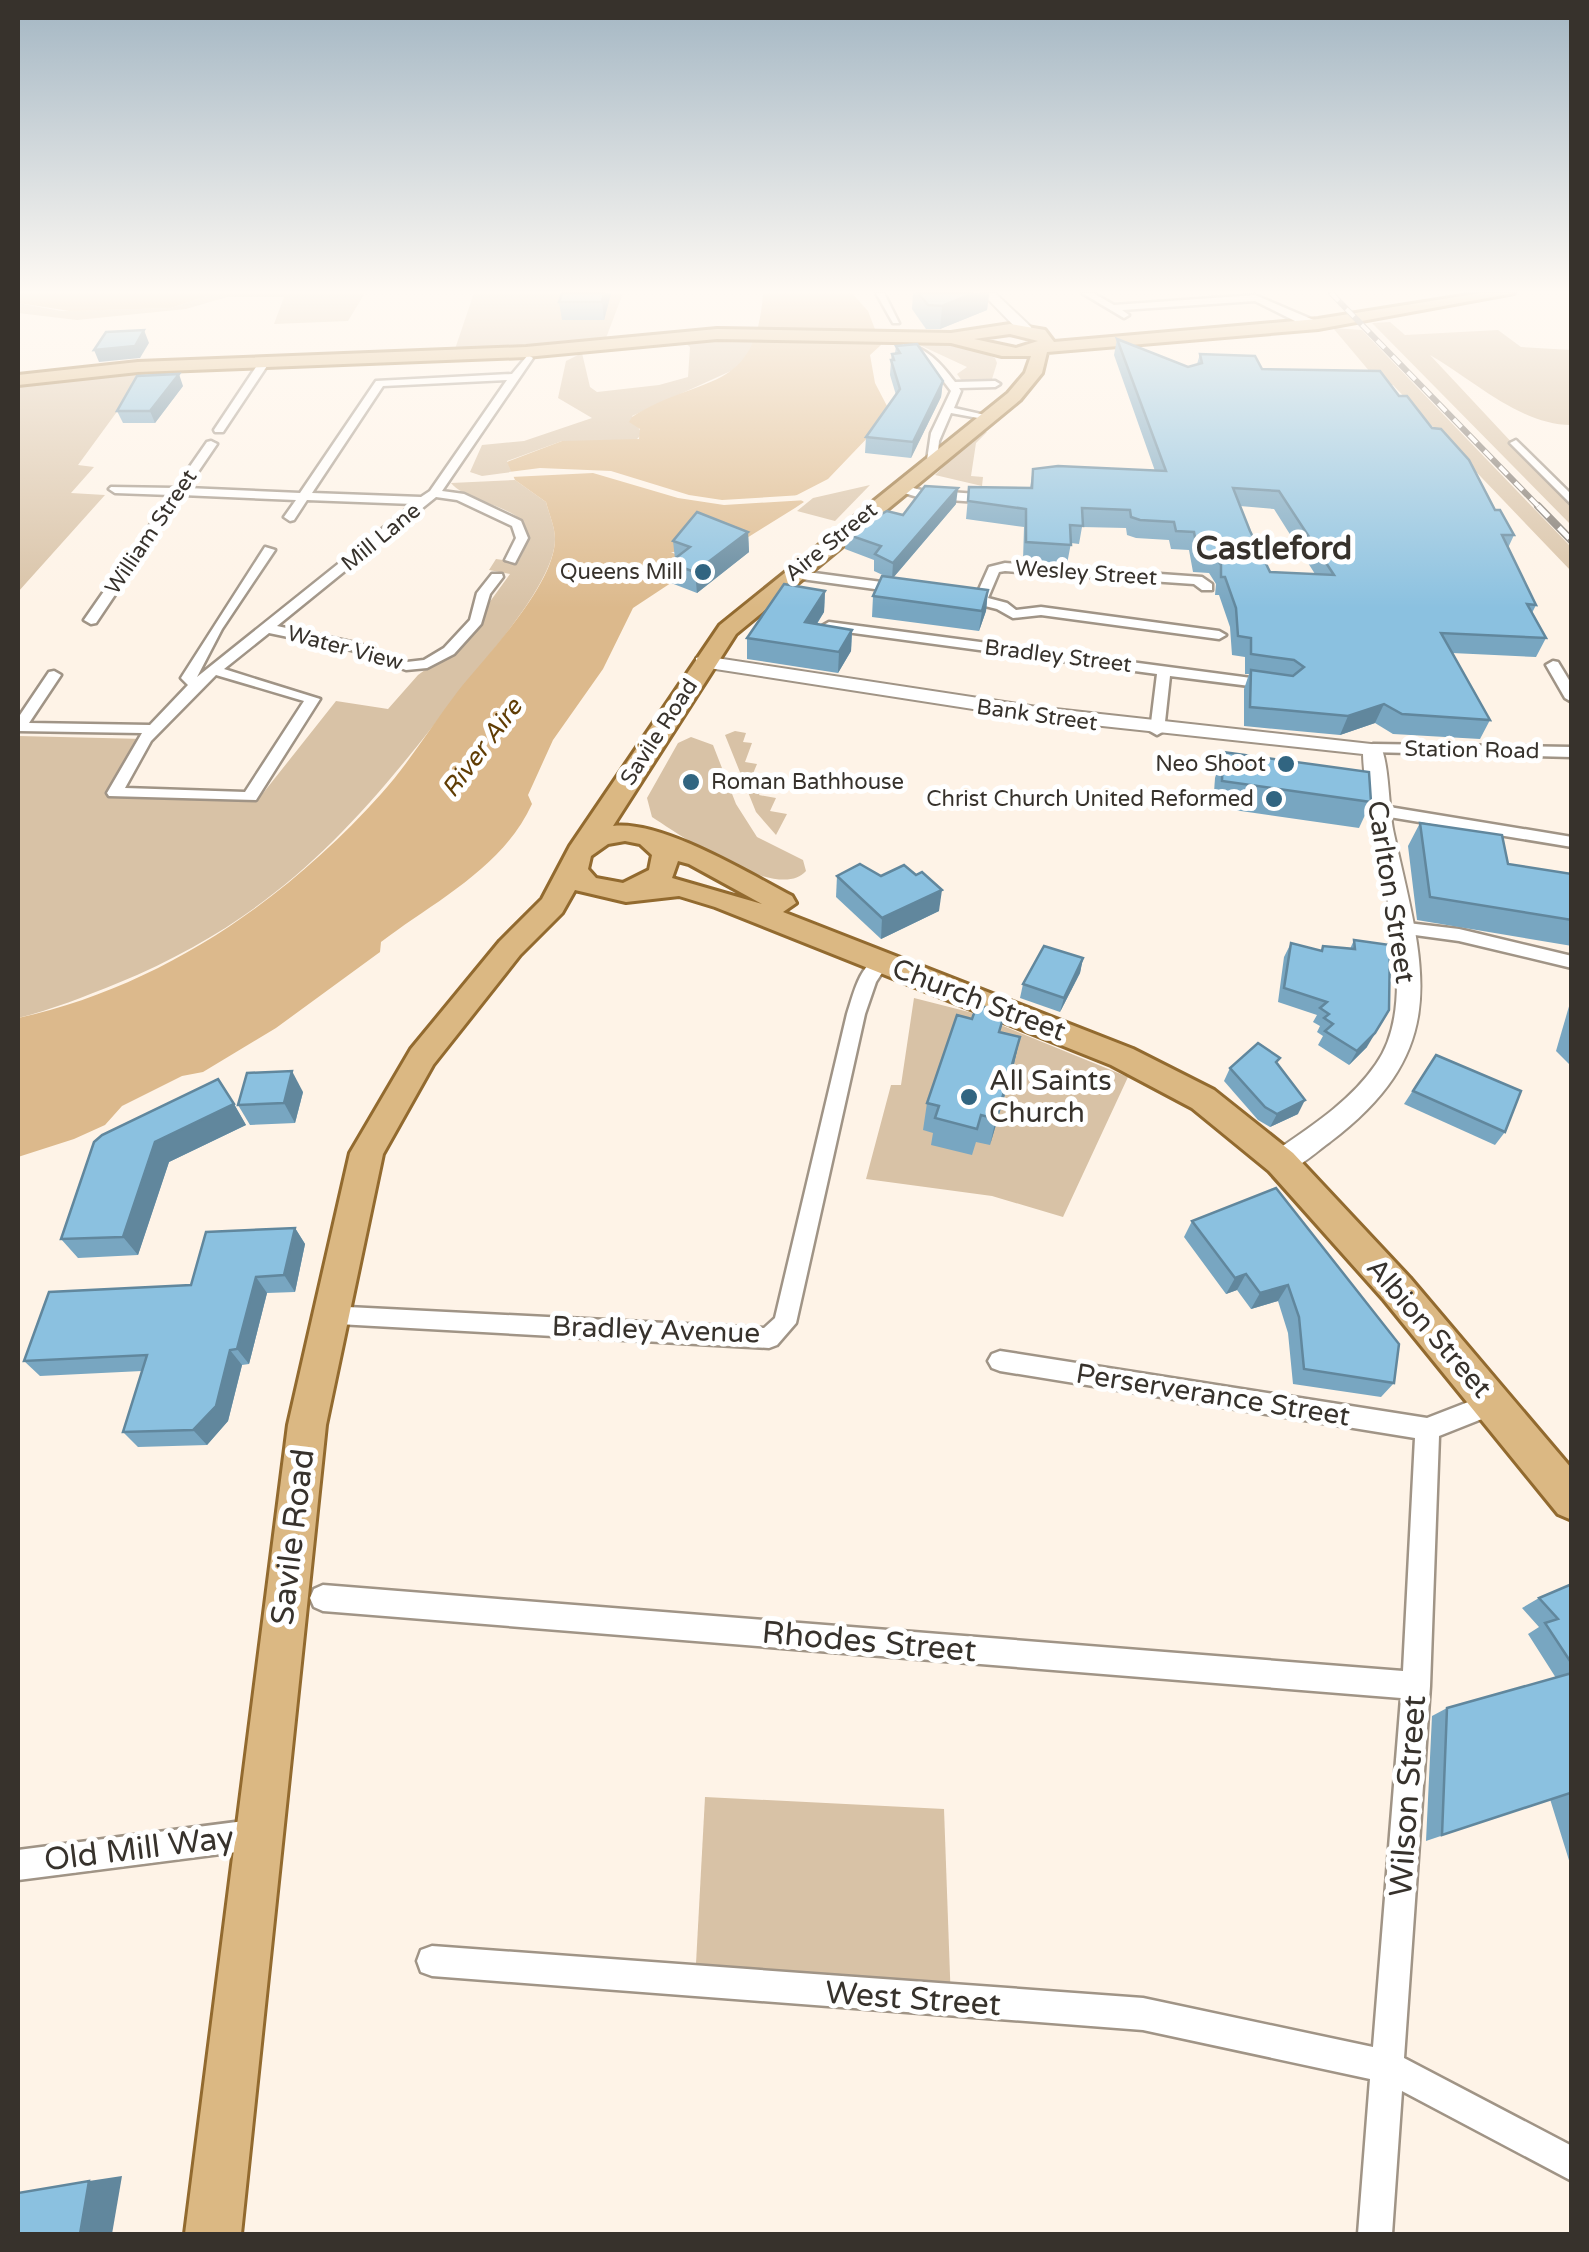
<svg xmlns="http://www.w3.org/2000/svg" width="1589" height="2252" font-family="'Varela Round',sans-serif">
<style>
.green{fill:#d8c2a6}
.water{fill:#dcb98c}
.pier{fill:#fef3e7}
.lines{fill:none;stroke-linecap:round;stroke-linejoin:round}
.minor-casing{stroke:#a09486;stroke-width:5}
.tertiary-casing{stroke:#a09486;stroke-width:4}
.primary-casing{stroke:#926a2f;stroke-width:6}
.minor{fill:#fff;fill-rule:evenodd}
.tertiary{fill:#fff;fill-rule:evenodd}
.primary{fill:#dbb883;fill-rule:evenodd}
.rail-far1-casing{stroke:#7e776f;stroke-width:6}
.rail-casing{stroke:#7e776f;stroke-width:8}
.rail-far1{stroke:#fff;stroke-width:4;stroke-dasharray:11;stroke-linecap:butt}
.rail{stroke:#fff;stroke-width:5;stroke-dasharray:15;stroke-linecap:butt}
.wall{fill:#78a6c1;fill-rule:evenodd}
.shaded-wall{fill:#61879d}
.building{fill:#8bc1e0;stroke:#61879d;stroke-width:2.5;fill-rule:evenodd}
.poi-dot{fill:#316581;stroke:#fff;stroke-width:4}
.labels{text-anchor:middle;dominant-baseline:central;stroke-width:10;stroke-linejoin:round;paint-order:stroke}
.far-street-label{font-size:22px;fill:#37322c;stroke:#fff}
.far-poi-label{font-size:22px;fill:#37322c;stroke:#fff;text-anchor:end}
.far-water-label{font-size:25px;font-style:italic;fill:#603d04;stroke:#fff}
.street-label{font-size:28px;fill:#37322c;stroke:#fff}
.poi-label{font-size:28px;fill:#37322c;stroke:#fff;text-anchor:start}
.far-district-label{font-size:32px;font-weight:bold;fill:#37322c;stroke:#fff}
.near-street-label{font-size:32px;fill:#37322c;stroke:#fff}
</style>
<rect width="100%" height="100%" fill="#fef3e7"/>
<g class="green">
<path d="M216,293H365L348,321L274,324L284,297H227L186,309L77,320L18,313V303L61,311L171,308Z"/>
<path d="M474,293H623L606,338L543,347L455,349Z"/>
<path d="M1390,322L1405,335L1498,330L1521,347L1571,350V425C1520,425 1472,379 1430,355L1571,506V525L1372,323Z"/>
<path d="M1333,328L1362,330L1571,547V571L1393,385H1381Z"/>
<path d="M682,340L756,341L745,362L733,370L632,416L642,434L635,441H562L507,461L512,472L482,476L470,472L482,445L524,441L592,418L558,398L566,361L582,353L590,387L597,392L659,385L688,377L690,347Z"/>
<path d="M911,341L974,349L995,358L997,363L992,379L962,381L957,374L967,367Z"/>
<path d="M146,372L78,465L94,467L71,493L105,495L18,592V387Z"/>
<path d="M987,432L976,443L971,476L983,477L982,486L935,475L978,433Z"/>
<path d="M515,480L546,502C549,514 555,527 555,539C555,581 490,653 464,686C360,822 280,916 118,983C86,996 51,1010 18,1018V736L145,739L115,792L260,797L336,701L388,709L418,675L457,647L510,574L489,570L496,559L518,562C554,503 475,511 451,483Z"/>
<path d="M870,485L835,521L797,511L813,498Z"/>
<path d="M735,731L746,733L743,742L752,743L745,762L757,764L752,776L766,778L759,795L776,798L770,811L787,814L776,835L756,812L725,735Z"/>
<path d="M691,737L713,745L736,804L757,837L803,860L806,871C779,903 681,836 652,817L647,798L678,743Z"/>
<path d="M914,998L969,1012L1128,1077L1063,1217L992,1196L866,1179L891,1085H901Z"/>
<path d="M705,1797L944,1809L951,2003L695,1982Z"/>
</g>
<g class="water">
<path d="M18,293H216L171,308L70,311L18,303Z"/>
<path d="M763,293H852L868,311L881,345L870,355L875,383L887,406L872,433L828,479L795,496L804,502L795,508L726,551L671,552L679,556L683,575L633,608L603,669L553,740L528,795L532,804C503,868 432,903 381,942L380,952L276,1028L203,1072L182,1076L122,1106L105,1125L74,1139L18,1157V1018C160,987 285,901 381,794C409,763 432,725 458,691C486,656 555,585 555,539C555,527 549,514 546,502L515,480L507,462L562,441L639,439L640,429L629,422L632,417C701,373 756,396 763,293Z"/>
</g>
<path class="pier" d="M540,468L611,471L689,495L722,500L802,495L807,500L724,505L678,498L593,473L511,477L509,472Z"/>
<g class="lines">
<defs>
<g id="minor">
<path d="M876,293H884L899,323H893Z"/>
<path d="M1082,293H1093L1114,305L1255,295L1323,324L1318,327L1297,322L1255,301L1122,310L1129,315L1124,318Z"/>
<path d="M903,344C926,346 941,364 955,382L995,381L1000,384L995,387L959,388L961,391L954,408L994,417L989,420L951,413L939,441L937,462L927,460L931,433L951,391L929,362L903,348Z"/>
<path d="M528,355L533,358L442,491L464,494L521,521L528,538L515,563L505,560L516,538L512,526L457,500L436,497L277,626L360,644L407,662L424,660L444,648L470,620L477,593L492,574H502L503,577L490,594L481,624L454,654L427,668L406,670L351,650L269,633L224,669L320,699L256,800L109,796L107,793L142,733L18,731V718L49,672L54,671L61,675L29,723L150,725L188,685L181,678L265,547L275,550L222,629L197,677L413,504L307,500L294,520L290,521L284,517L296,500L182,495L96,623L91,624L84,620L171,495L115,493L109,489L111,487L175,488L207,442L211,441L217,444L187,488L300,493L376,381L512,374ZM507,380L430,491L421,497L312,493L383,386ZM216,675L304,701L245,792L125,788L151,741Z"/>
<path d="M262,358L271,360L223,432H215L214,430Z"/>
<path d="M1516,440L1572,495V505L1510,443Z"/>
<path d="M898,484L921,490L992,495L998,499L992,503L921,498L894,490V486Z"/>
<path d="M1005,563L1202,577L1212,584V590H1202L1194,584L1005,571L999,572L988,598L1007,603L1016,610L1041,607L1219,631L1226,635L1219,639L1041,615L1013,618L997,609L957,599L955,596L962,592L976,596L989,567Z"/>
<path d="M792,570L904,585L911,589L904,593L787,577V571Z"/>
<path d="M829,622L1273,681L1280,685L1273,689L1170,676L1164,731L1157,735L1150,731L1157,674L824,629L822,626Z"/>
<path d="M1553,661L1558,662L1572,685V702L1565,698L1546,665Z"/>
<path d="M1373,744L1572,747V757L1368,752L1365,749Z"/>
<path d="M1377,805L1572,837V847L1371,814L1369,810Z"/>
<path d="M1399,922L1459,929L1572,956V968L1459,941L1393,932L1390,928L1393,924Z"/>
<path d="M880,956L889,962L876,982L865,1014L796,1323L777,1345L769,1348L320,1323L317,1316L320,1309L328,1306L764,1328L775,1318L847,1014C854,993 859,966 880,956Z"/>
<path d="M1000,1351L1427,1418L1494,1392L1502,1395L1506,1403L1502,1411L1439,1436L1430,1686L1404,2058L1572,2146V2181L1402,2091L1392,2234H1358L1370,2079L1143,2030L432,1976L421,1972L417,1961L421,1950L432,1946L1143,1998L1373,2047L1401,1698L323,1611L314,1607L310,1598L314,1589L323,1585L1403,1671L1415,1438L1000,1371L992,1368L988,1361L992,1354Z"/>
<path d="M259,1819L269,1824L274,1834L269,1844L259,1849L18,1880V1850Z"/>
</g>
<g id="tertiary">
<path d="M982,293H995L1031,327V333H1021Z"/>
<path d="M703,656L1037,707L1380,745C1390,765 1388,809 1394,834C1424,968 1454,1048 1330,1142C1313,1154 1292,1177 1271,1170L1267,1162L1271,1154C1309,1128 1350,1102 1376,1064C1429,989 1365,841 1363,754L1037,719L696,666V658Z"/>
</g>
<path id="primary" d="M1481,293H1514L1318,329L1047,352L1042,373L1020,400L736,634L613,826C661,820 748,873 792,896L796,903L783,912L1133,1049L1214,1090L1293,1153L1410,1278L1572,1469V1520L1558,1514L1384,1300L1269,1171L1192,1108L1111,1065L715,907L679,896L626,902L575,890L562,913L520,955L433,1065L383,1154L326,1425L241,2234H185L288,1425L350,1153L411,1049L500,941L542,899L570,846L720,625L1008,393L1025,373L1031,356H1002L951,343L717,339L526,357L138,372L18,385V375L138,362L526,347L717,329L951,333L1010,324L1045,330L1054,342L1318,319ZM1010,334L1038,341L1016,348L974,339ZM625,841L640,844L652,855L649,870L623,883L596,878L588,869L591,856L608,844ZM678,861L689,864L762,904L672,878Z"/>
</defs>
<use href="#minor" class="minor-casing"/>
<use href="#tertiary" class="tertiary-casing"/>
<use href="#primary" class="primary-casing"/>
<use href="#minor" class="minor"/>
<use href="#tertiary" class="tertiary"/>
<use href="#primary" class="primary"/>
<defs>
<path id="rail-far1" d="M1331,293L1541,509"/>
<path id="rail" d="M1538,506L1572,541"/>
</defs>
<use href="#rail-far1" class="rail-far1-casing"/>
<use href="#rail" class="rail-casing"/>
<use href="#rail-far1" class="rail-far1"/>
<use href="#rail" class="rail"/>
</g>
<g class="wall">
<path d="M562,293H611L604,320H562L559,302Z"/>
<path d="M913,293H989L987,310L940,329H926L912,309Z"/>
<path d="M1117,339L1188,367L1197,364L1200,354L1262,369L1399,396L1514,535L1508,548L1536,605L1532,613L1546,638L1536,657L1452,653L1490,720L1480,739L1393,734L1375,723L1340,735L1244,726V689L1249,674H1245V657L1232,655L1230,627L1219,595H1215L1216,584L1209,573L1193,572L1189,550L1171,549L1169,540L1136,538L1127,535L1126,528L1082,527L1079,544L1071,543L1067,564L1023,561L1024,527L966,519L969,487L1030,488L1033,469L1155,471L1114,355ZM1240,506L1274,509L1315,574L1270,572L1250,531Z"/>
<path d="M896,346L943,381L941,397L911,458L865,453L866,437L896,395L890,375L891,360L892,354L895,353Z"/>
<path d="M183,386L155,423H123L117,411Z"/>
<path d="M956,504L893,578L988,590L986,611L979,631L872,617L873,596L887,577L874,571V560L845,549L846,534L903,515Z"/>
<path d="M748,532L749,552L697,593L671,583L669,563L675,559L673,541Z"/>
<path d="M825,591L824,612L817,624L852,630L851,651L838,673L747,659V638Z"/>
<path d="M1223,752L1371,802L1359,828L1213,807L1215,778Z"/>
<path d="M1420,823L1508,864L1572,874V946L1417,920L1408,846Z"/>
<path d="M837,876H881L939,911L881,939L836,897Z"/>
<path d="M1354,940L1367,1047L1349,1065L1318,1045L1323,1036L1317,1032L1320,1026L1313,1022L1317,1015L1278,1002L1284,957L1291,943L1321,951L1350,949Z"/>
<path d="M1083,958L1080,973L1060,1012L1020,998L1023,984Z"/>
<path d="M1572,996V1067L1556,1051Z"/>
<path d="M972,1019L1001,1033L1020,1037L1014,1064L990,1145L976,1142L972,1155L931,1145L933,1133L923,1130L927,1103Z"/>
<path d="M1436,1055L1505,1132L1495,1145L1404,1104Z"/>
<path d="M1277,1064L1298,1114L1270,1127L1258,1120L1224,1081L1230,1068Z"/>
<path d="M303,1092L295,1123L250,1125L238,1105Z"/>
<path d="M234,1104L246,1125L169,1162L138,1255L78,1258L61,1239Z"/>
<path d="M1276,1188L1394,1383L1381,1397L1293,1384L1288,1333L1278,1301L1251,1309L1237,1290L1226,1294L1184,1237L1192,1221Z"/>
<path d="M295,1228L305,1244L295,1292L267,1293L249,1364L242,1365L228,1421L207,1445L138,1447L123,1432L142,1371L40,1376L24,1361L191,1285Z"/>
<path d="M1572,1584V1870L1550,1799L1426,1841L1432,1716L1447,1708L1556,1678L1528,1634L1539,1627L1522,1608L1539,1598Z"/>
</g>
<g class="shaded-wall">
<path d="M604,293L611,294L604,320L602,302Z"/>
<path d="M974,293H989L987,310L940,329L942,306Z"/>
<path d="M144,330L149,343L140,358L99,362L94,350Z"/>
<path d="M179,374L183,386L155,423L150,411Z"/>
<path d="M943,381L941,397L911,458L913,442Z"/>
<path d="M958,488L956,504L892,579L893,563Z"/>
<path d="M748,532L749,552L697,593L695,572Z"/>
<path d="M988,590L986,611L979,631L982,611Z"/>
<path d="M825,591L824,612L805,642V622Z"/>
<path d="M852,630L851,651L838,673L839,652Z"/>
<path d="M1384,704L1375,723L1340,735L1348,716Z"/>
<path d="M942,890L939,911L881,939L882,918Z"/>
<path d="M1083,958L1080,973L1060,1012L1064,998Z"/>
<path d="M1389,1010L1367,1047L1349,1065L1357,1051Z"/>
<path d="M1020,1037L1014,1064L990,1145L996,1119Z"/>
<path d="M292,1071L303,1092L295,1123L284,1103Z"/>
<path d="M1305,1100L1298,1114L1270,1127L1277,1114Z"/>
<path d="M234,1104L246,1125L169,1162L138,1255L123,1237L155,1142Z"/>
<path d="M295,1228L305,1244L295,1292L284,1275Z"/>
<path d="M1246,1274L1237,1290L1226,1294L1235,1278Z"/>
<path d="M256,1277L267,1293L249,1364L237,1349Z"/>
<path d="M1288,1285L1278,1301L1251,1309L1260,1293Z"/>
<path d="M230,1350L242,1365L228,1421L207,1445L193,1430Z"/>
<path d="M122,2176L112,2234H80L89,2181Z"/>
</g>
<g class="building">
<path d="M562,293H604L602,302H559Z"/>
<path d="M918,293H974L942,306L928,305Z"/>
<path d="M144,330L135,346L94,350L106,332Z"/>
<path d="M1117,339L1188,367L1202,363L1200,354L1255,356L1262,369L1380,371L1399,396H1407L1432,428L1441,429L1469,460L1495,510H1500L1514,535H1502L1536,605L1527,604L1546,638L1441,633L1490,720L1402,714L1384,704L1348,716L1250,707L1251,670L1293,676L1304,667L1294,660L1251,654V638L1238,636L1236,608L1225,577H1221V565L1214,555L1198,554L1194,532L1176,531L1174,522L1140,520L1131,517L1130,510L1082,508L1083,526L1070,525L1071,545L1026,542V509L968,501L969,487L1032,488L1033,469L1058,466L1166,471ZM1233,488L1279,491L1334,575L1270,572L1250,531Z"/>
<path d="M917,344L943,381L913,442L866,437L900,389L891,360H894L892,354L900,353L896,346Z"/>
<path d="M179,374L150,411H117L137,376Z"/>
<path d="M925,486L958,488L893,563L875,554L881,546L846,534L887,511L903,515Z"/>
<path d="M697,512L748,532L695,572L669,563L690,547L673,541Z"/>
<path d="M882,576L988,590L982,611L873,596Z"/>
<path d="M784,584L825,591L805,622L852,630L839,652L747,638Z"/>
<path d="M1223,752L1369,772L1371,802L1222,781Z"/>
<path d="M1420,823L1502,835L1508,864L1572,874V920L1430,897Z"/>
<path d="M860,864L881,876L904,865L916,875L922,872L942,890L882,918L837,876Z"/>
<path d="M1354,940L1390,945L1389,1010L1375,1033L1357,1051L1325,1031L1333,1024L1324,1018L1329,1014L1320,1008L1327,1002L1284,988L1291,943L1322,951L1323,946L1355,949Z"/>
<path d="M1044,946L1083,958L1064,998L1023,984Z"/>
<path d="M977,1005L1005,1012L999,1032L1020,1037L996,1119L981,1115L977,1129L935,1118L939,1106L927,1103L957,1015L972,1019Z"/>
<path d="M1258,1043L1280,1058L1276,1062L1305,1100L1277,1114L1265,1107L1230,1068Z"/>
<path d="M1436,1055L1521,1091L1505,1132L1413,1091Z"/>
<path d="M292,1071L284,1103L238,1105L247,1073Z"/>
<path d="M218,1079L234,1104L155,1142L123,1237L61,1239L94,1142L102,1135Z"/>
<path d="M1276,1188L1399,1344L1394,1383L1304,1369L1299,1317L1288,1285L1260,1293L1246,1274L1235,1278L1192,1221Z"/>
<path d="M295,1228L284,1275L256,1277L237,1349L230,1350L216,1406L193,1430L123,1432L147,1355L24,1361L49,1292L191,1285L206,1232Z"/>
<path d="M1572,1584V1664L1545,1623L1558,1619L1539,1598Z"/>
<path d="M1572,1673V1798L1570,1793L1442,1835L1447,1708Z"/>
<path d="M89,2181L80,2234H18V2193Z"/>
</g>
<linearGradient id="sky" x2="0" y2="1"><stop stop-color="#a3b6c3"/><stop offset="0.48" stop-color="#fffaf4"/><stop offset="1" stop-color="#fffaf4" stop-opacity="0"/></linearGradient>
<rect width="1589" height="608" fill="url(#sky)"/>
<g class="poi-dot">
<circle cx="703" cy="572" r="10"/>
<circle cx="1286" cy="764" r="10"/>
<circle cx="691" cy="782" r="10"/>
<circle cx="1274" cy="799" r="10"/>
<circle cx="969" cy="1097" r="10"/>
</g>
<g class="labels">
<g class="far-street-label">
<text transform="translate(151 532) rotate(-56)">William Street</text>
<text transform="translate(381 537) rotate(-39)">Mill Lane</text>
<text transform="translate(831 542) rotate(-39)">Aire Street</text>
<text transform="translate(1086 573) rotate(4)">Wesley Street</text>
<text transform="translate(345 648) rotate(15)">Water View</text>
<text transform="translate(1058 656) rotate(7)">Bradley Street</text>
<text transform="translate(1037 715) rotate(8)">Bank Street</text>
<text transform="translate(659 732) rotate(-57)">Savile Road</text>
<text transform="translate(1472 750) rotate(1)">Station Road</text>
</g>
<g class="far-poi-label">
<text x="683" y="572">Queens Mill</text>
<text x="1266" y="764">Neo Shoot</text>
<text x="711" y="782" text-anchor="start">Roman Bathhouse</text>
<text x="1254" y="799">Christ Church United Reformed</text>
</g>
<g class="far-water-label">
<text transform="translate(482 748) rotate(-53)">River Aire</text>
</g>
<g class="street-label">
<text transform="translate(1391 892) rotate(81)">Carlton Street</text>
<text transform="translate(979 1000) rotate(21)">Church Street</text>
<text transform="translate(1429 1328) rotate(49)">Albion Street</text>
<text transform="translate(656 1330) rotate(2)">Bradley Avenue</text>
<text transform="translate(1213 1395) rotate(9)">Perserverance Street</text>
</g>
<g class="poi-label">
<text x="989" y="1081">All Saints<tspan x="989" dy="32">Church</tspan></text>
</g>
<g class="far-district-label">
<text x="1274" y="549">Castleford</text>
</g>
<g class="near-street-label">
<text transform="translate(293 1537) rotate(-83)">Savile Road</text>
<text transform="translate(869 1642) rotate(5)">Rhodes Street</text>
<text transform="translate(1408 1796) rotate(-86)">Wilson Street</text>
<text transform="translate(139 1849) rotate(-7)">Old Mill Way</text>
<text transform="translate(913 1999) rotate(4)">West Street</text>
</g>
</g>
<rect width="1589" height="2252" fill="none" stroke="#37322c" stroke-width="40"/>
</svg>
